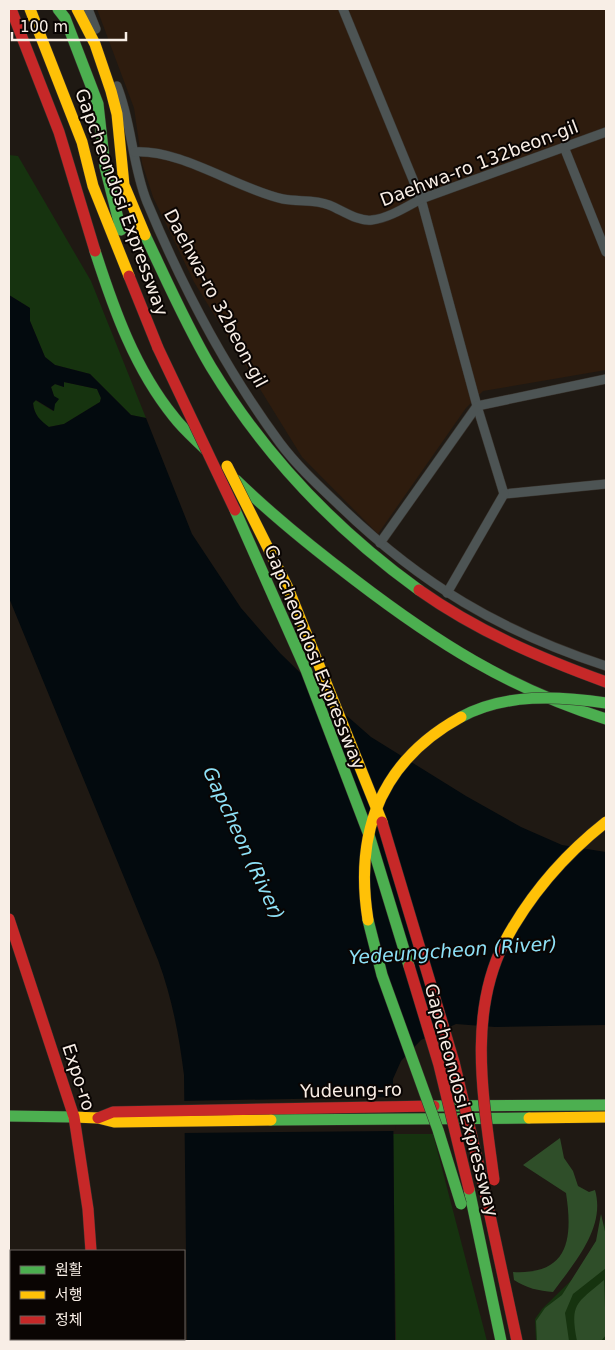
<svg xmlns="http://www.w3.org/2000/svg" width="615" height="1350" font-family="'DejaVu Sans','Noto Sans KR',sans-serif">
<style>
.built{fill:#2e1c0e}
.green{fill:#16330f}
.forest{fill:#2f4e29}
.water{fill:#030a0e;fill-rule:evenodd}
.pier{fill:#1f1913}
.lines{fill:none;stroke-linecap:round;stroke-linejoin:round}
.street-casing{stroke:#38332d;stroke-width:10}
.fast-casing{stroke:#38332d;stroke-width:12}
.slow-casing{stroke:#38332d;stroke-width:12}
.jam-casing{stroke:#38332d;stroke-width:12}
.street{stroke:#4d5454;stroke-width:9}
.fast{stroke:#4caf50;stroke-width:11}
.slow{stroke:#ffc107;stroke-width:11}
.jam{stroke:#c62828;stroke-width:11}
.fast-bridge-casing{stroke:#38332d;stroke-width:12;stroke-linecap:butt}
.slow-bridge-casing{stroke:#38332d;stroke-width:12;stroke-linecap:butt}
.jam-bridge-casing{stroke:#38332d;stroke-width:12;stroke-linecap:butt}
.fast-bridge{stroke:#4caf50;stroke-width:11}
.slow-bridge{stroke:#ffc107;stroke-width:11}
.jam-bridge{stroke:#c62828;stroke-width:11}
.labels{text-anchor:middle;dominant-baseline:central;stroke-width:4;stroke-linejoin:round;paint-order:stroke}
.street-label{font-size:18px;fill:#f8eee6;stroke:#0a0503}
.water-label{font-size:19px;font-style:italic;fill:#8ee1f7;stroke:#0a0503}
</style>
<rect width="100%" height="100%" fill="#1f1913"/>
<path class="built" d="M97,9H606V370L483,391L466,408L378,534L302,457L194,282L153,197L142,163L134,108Z"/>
<g class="green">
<path d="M9,155L18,156L91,281L146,418L131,415L90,374L55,365L45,357L30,321V308L9,295Z"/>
<path d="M64,382L97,389L101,398L100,402L64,424L48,427C40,420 34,415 33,403L35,400L53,411L54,396L51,387L55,384L64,387Z"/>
<path d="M393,1134H433L487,1341H396Z"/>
<path d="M606,1211V1341H536L535,1319L542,1309L591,1261L602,1242Z"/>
</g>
<g class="forest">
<path d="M560,1138L564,1158L573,1171L578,1186L589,1192L595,1190C606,1228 574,1263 553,1292C539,1291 526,1288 514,1280L513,1272C569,1275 573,1239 566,1193L523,1165Z"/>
<path d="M601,1214L606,1236V1268L573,1294L565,1313L569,1341H537L536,1321L545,1308L562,1295L596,1241Z"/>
<path d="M604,1280L606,1335L601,1341H577C570,1303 576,1304 604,1280Z"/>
</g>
<path class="water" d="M9,295L30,308V321L45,357L55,365L90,374L131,415L146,418L192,534L241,608L280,653L322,694L371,737L466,796L521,827L562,845L606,852V1025L495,1027L456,1024L421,1040L401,1061L393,1079L395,1341H187L184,1075C179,1035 172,998 158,960L9,598ZM64,382L97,389L101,398L100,402L64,424L49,427C40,420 34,415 33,403L36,400L54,411L55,404L59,399L54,396L51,387L55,384L64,387Z"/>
<path class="pier" d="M395,1097L396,1131L182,1133V1101Z"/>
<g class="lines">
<defs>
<g id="street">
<path d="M88,9L96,29"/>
<path d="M343,9L421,199L477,406L504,494L606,484"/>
<path d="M117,86C132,123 132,165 147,202C182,286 226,370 280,443C298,467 320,487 341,507C422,585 500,631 606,666"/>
<path d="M564,147L606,252"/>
<path d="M134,152C182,149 237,189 283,199C298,202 315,199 329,205C342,210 358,222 372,220C389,218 406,207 421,199L606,132"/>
<path d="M380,543L477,406L606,379"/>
<path d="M447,593L504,494"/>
</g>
<g id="fast">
<path d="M58,9L65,18L98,104L105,167L121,230"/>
<path d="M145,235C166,279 186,325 211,367C265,456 336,530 419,590"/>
<path d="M95,251C114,310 135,369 174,417C183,429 195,439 206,450"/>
<path d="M236,480C273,516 314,549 355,580C436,642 508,688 606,719"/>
<path d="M434,1106L606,1105"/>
<path d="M9,1116L74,1117"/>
<path d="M271,1120L529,1118"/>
<path d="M469,1189L501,1341"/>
<path d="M95,1339V1341"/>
</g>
<g id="slow">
<path d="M30,9L82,142L93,186L129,276"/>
<path d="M77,9L95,44L111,91L117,114L124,185L145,235"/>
<path d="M74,1117L98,1118L114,1122L271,1120"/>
<path d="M529,1118L606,1117"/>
</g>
<g id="jam">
<path d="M11,9L59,132L95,251"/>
<path d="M129,276L158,348"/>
<path d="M419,590C477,631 540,658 606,682"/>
<path d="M9,919L74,1117L88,1209L91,1251"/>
<path d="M98,1118L113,1112L434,1106"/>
<path d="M483,1183L517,1341"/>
</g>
</defs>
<use href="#street" class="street-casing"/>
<use href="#fast" class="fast-casing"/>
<use href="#slow" class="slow-casing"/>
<use href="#jam" class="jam-casing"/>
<use href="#street" class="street"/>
<use href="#fast" class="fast"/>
<use href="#slow" class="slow"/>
<use href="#jam" class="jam"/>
<defs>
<g id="fast-bridge">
<path d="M235,510L306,670L369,835L409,966"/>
<path d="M461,717C505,693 558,696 606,703"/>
<path d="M368,920L382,975L438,1130L461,1204"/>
</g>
<g id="slow-bridge">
<path d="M227,466L288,588L382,822"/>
<path d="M368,920C354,832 381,761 461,717"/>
<path d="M504,943C530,894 563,856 606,822"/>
</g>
<g id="jam-bridge">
<path d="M158,348L235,510"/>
<path d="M382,822L454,1062L483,1183"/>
<path d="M409,966L439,1065L469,1189"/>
<path d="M494,1180C484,1102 467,1016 504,943"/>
</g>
</defs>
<use href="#fast-bridge" class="fast-bridge-casing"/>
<use href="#slow-bridge" class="slow-bridge-casing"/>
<use href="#jam-bridge" class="jam-bridge-casing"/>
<use href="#fast-bridge" class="fast-bridge"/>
<use href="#slow-bridge" class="slow-bridge"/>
<use href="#jam-bridge" class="jam-bridge"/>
</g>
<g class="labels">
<g class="street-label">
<text transform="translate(479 163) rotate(-21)">Daehwa-ro 132beon-gil</text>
<text transform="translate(122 202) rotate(70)">Gapcheondosi Expressway</text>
<text transform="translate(216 298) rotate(62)">Daehwa-ro 32beon-gil</text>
<text transform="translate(315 657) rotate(68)">Gapcheondosi Expressway</text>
<text transform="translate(79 1077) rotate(72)">Expo-ro</text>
<text transform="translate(351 1090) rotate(-1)">Yudeung-ro</text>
<text transform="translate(462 1100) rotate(75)">Gapcheondosi Expressway</text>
</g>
<g class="water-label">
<text transform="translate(244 843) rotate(65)">Gapcheon (River)</text>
<text transform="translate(453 950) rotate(-4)">Yedeungcheon (River)</text>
</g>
</g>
<rect width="615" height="1350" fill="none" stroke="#f8eee6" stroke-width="20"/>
<rect x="10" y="1250" width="175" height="90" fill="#0a0503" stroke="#69625e"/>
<rect x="20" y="1266" width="25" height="8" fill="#4caf50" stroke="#69625e"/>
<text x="55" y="1275" font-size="15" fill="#f8eee6">원활</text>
<rect x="20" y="1291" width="25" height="8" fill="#ffc107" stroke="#69625e"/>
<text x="55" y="1300" font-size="15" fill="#f8eee6">서행</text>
<rect x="20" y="1316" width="25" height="8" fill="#c62828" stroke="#69625e"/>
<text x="55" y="1325" font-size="15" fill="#f8eee6">정체</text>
<path d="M12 32v8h114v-8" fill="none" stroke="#f8eee6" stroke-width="2.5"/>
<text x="20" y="32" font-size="15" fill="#f8eee6" stroke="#0a0503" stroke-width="4" paint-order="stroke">100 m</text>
</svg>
